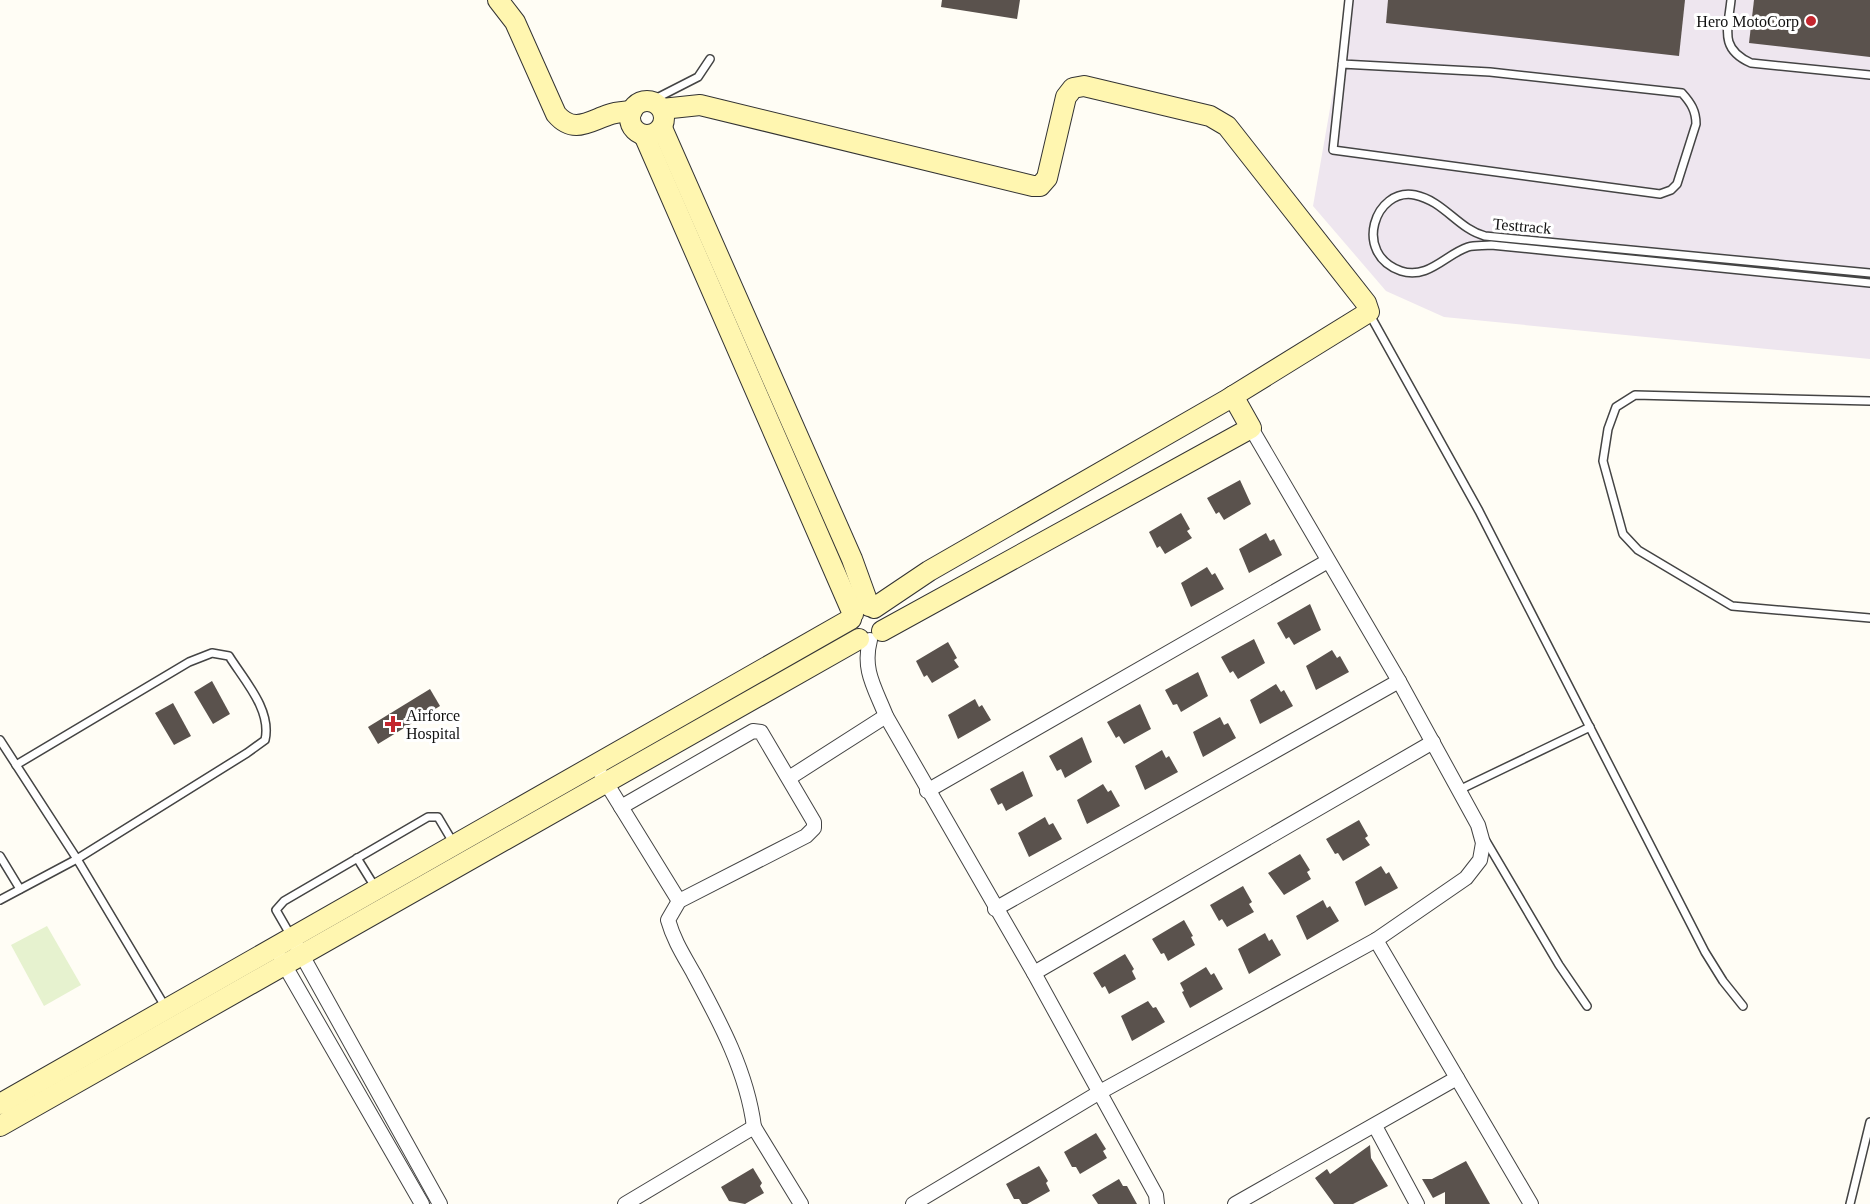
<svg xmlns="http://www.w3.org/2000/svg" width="1870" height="1204" font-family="'Times New Roman',serif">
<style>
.industrial{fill:#eee6ef}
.pitch{fill:#e6f2cf}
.building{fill:#5a524d}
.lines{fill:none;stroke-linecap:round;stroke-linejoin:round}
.lane-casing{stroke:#444;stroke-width:10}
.street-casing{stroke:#444;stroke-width:16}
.secondary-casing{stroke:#333;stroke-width:22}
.lane{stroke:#fff;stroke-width:7}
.street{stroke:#fff;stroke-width:14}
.secondary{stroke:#fff6b0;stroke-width:20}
.poi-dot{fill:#c4262e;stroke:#fff;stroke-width:2}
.labels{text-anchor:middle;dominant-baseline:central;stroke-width:6;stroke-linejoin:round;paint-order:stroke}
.poi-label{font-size:16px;fill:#111;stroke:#fff;text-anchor:end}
.street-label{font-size:16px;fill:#111;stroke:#fff}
</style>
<rect width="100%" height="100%" fill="#fffdf5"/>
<path class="industrial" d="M1349,0H1870V359L1444,317L1386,291L1313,206Z"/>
<path class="pitch" d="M47,926L81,985L44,1006L11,945Z"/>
<g class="building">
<path d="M942,0H1020L1017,19L941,7Z"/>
<path d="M1388,0H1685L1679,56L1386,23Z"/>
<path d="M1754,0H1870V57L1749,43Z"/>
<path d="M1240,480L1251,504L1224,520L1219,512L1216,514L1207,498Z"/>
<path d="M1181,513L1190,529L1187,531L1192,538L1165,554L1160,546L1157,548L1149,532Z"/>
<path d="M1266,533L1270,541L1274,539L1282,555L1249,573L1239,549Z"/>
<path d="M1207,567L1212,575L1215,573L1224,589L1191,607L1181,583Z"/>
<path d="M1310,604L1321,630L1294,645L1289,637L1286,639L1277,623Z"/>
<path d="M1254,639L1265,663L1238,679L1233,671L1230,673L1221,657Z"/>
<path d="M948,642L957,658L954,660L959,667L932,683L927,675L924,677L916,661Z"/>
<path d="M1332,650L1337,658L1340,656L1349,672L1316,690L1306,666Z"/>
<path d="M1198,672L1208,696L1181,712L1177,704L1173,705L1165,690Z"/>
<path d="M212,681L230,714L213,724L194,692Z"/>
<path d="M1276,684L1281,692L1284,690L1293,706L1260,724L1250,700Z"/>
<path d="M430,689L440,706L378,744L368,727Z"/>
<path d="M975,699L979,707L982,705L991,720L958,739L948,715Z"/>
<path d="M173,703L191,736L174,745L155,713Z"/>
<path d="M1140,704L1151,729L1124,744L1119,736L1116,738L1107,722Z"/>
<path d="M1220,717L1224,725L1228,723L1236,738L1203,757L1193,732Z"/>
<path d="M1082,737L1092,762L1065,778L1061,769L1057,771L1049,756Z"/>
<path d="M1162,750L1166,758L1169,756L1178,772L1145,790L1135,766Z"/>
<path d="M1023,771L1033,796L1006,811L1002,803L998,805L990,789Z"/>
<path d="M1103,784L1108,792L1111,790L1120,806L1087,824L1077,800Z"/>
<path d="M1045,817L1049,825L1053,823L1062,839L1029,857L1018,833Z"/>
<path d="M1359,820L1368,836L1365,838L1370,845L1343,861L1338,853L1335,854L1326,839Z"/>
<path d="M1300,854L1310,870L1307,872L1311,879L1284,895L1268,873Z"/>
<path d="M1381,866L1386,874L1389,872L1398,888L1365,906L1355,882Z"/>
<path d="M1243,886L1252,902L1249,904L1254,912L1227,927L1222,919L1219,921L1210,905Z"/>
<path d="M1323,900L1327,908L1330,906L1339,921L1307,940L1296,916Z"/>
<path d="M1184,920L1193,936L1191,937L1195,945L1168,961L1164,953L1161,954L1152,939Z"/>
<path d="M1265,933L1269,941L1272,939L1281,955L1249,974L1238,949Z"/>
<path d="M1125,954L1134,969L1132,971L1136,979L1109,994L1105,986L1102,988L1093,973Z"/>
<path d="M1206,967L1211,975L1214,973L1223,989L1190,1008L1182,992L1184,991L1180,983Z"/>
<path d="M1148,1001L1153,1008L1156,1007L1165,1022L1132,1041L1121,1016Z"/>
<path d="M1096,1133L1106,1149L1103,1151L1107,1158L1080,1174L1076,1167H1072L1064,1152Z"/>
<path d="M1370,1145L1371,1158L1388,1186L1353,1204H1334L1315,1178L1327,1169L1330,1174Z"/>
<path d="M1466,1161L1490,1204H1445V1192L1433,1198L1422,1179H1432Z"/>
<path d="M1039,1166L1048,1181L1046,1183L1050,1191L1027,1204H1022L1019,1199H1014L1006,1184Z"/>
<path d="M753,1168L762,1183L760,1186L764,1193L745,1204L729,1201L721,1187Z"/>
<path d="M1119,1179L1123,1186H1127L1137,1204H1098L1092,1195Z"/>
</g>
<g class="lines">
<defs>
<g id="lane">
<path d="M1731,0C1728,29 1719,49 1751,63L1870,75"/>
<path d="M1342,64L1490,72L1682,93C1691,103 1696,111 1696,124L1677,184L1671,190L1660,194L1333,150L1349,0"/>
<path d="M651,101L698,77L710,59"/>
<path d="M1870,273L1485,236C1458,229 1444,201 1415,195C1375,187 1352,254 1401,271C1428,280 1446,254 1468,247C1475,245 1484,246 1491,245L1870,283"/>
<path d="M1370,315L1479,511L1705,952L1723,981L1743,1006"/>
<path d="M1870,401L1635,395L1616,407L1608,429L1603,461L1623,534L1638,550L1732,606L1870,618"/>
<path d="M0,740L77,859L166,1008"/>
<path d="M1459,790L1590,727"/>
<path d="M1486,841L1559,965L1587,1006"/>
<path d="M0,856L20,889"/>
<path d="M357,858L375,887"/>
<path d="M0,900L77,859L247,753L265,740C272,710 244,680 229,656L212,653L189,662L16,765"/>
<path d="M291,936L276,910L284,901L428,817H438L454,844"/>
<path d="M1850,1204L1870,1122"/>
</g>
<g id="street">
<path d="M870,640C862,670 875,688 886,716L1034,973L1156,1195L1157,1204"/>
<path d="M602,776L679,901"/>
<path d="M789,778L886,716"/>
<path d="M927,791L1328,561"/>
<path d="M621,807L753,731L761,732L814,822V828L806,836L679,901L668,920C674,941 684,956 694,974C720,1022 747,1072 754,1127"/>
<path d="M995,909L1399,681"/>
<path d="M1376,940L1531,1204"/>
<path d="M298,948L440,1204"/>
<path d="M281,959L422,1204"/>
<path d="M1034,973L1433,742"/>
<path d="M1375,1126L1417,1204"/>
<path d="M625,1204L754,1127L801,1204"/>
<path d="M913,1204L1100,1092L1376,940L1466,878L1480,860L1483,843L1478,825L1399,681L1251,428"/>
<path d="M1235,1204L1457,1078"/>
</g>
<g id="secondary">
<path d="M498,0L515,22L556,114C573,134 588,122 608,115C616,112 623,112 632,111"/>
<circle cx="647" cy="118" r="17"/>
<path d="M662,109L700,105L1033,186H1040L1047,178L1066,97L1073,88L1084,86L1210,116L1227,126L1366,303L1369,312L1225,401L929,571L874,608"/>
<path d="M662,128L852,559L869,606"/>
<path d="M644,135L853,614"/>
<path d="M882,631L1251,428L1233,396"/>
<path d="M0,1104L851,619"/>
<path d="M0,1126L859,639"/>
</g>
</defs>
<use href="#lane" class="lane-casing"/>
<use href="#street" class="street-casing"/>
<use href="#secondary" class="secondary-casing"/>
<use href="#lane" class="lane"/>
<use href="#street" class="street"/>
<use href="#secondary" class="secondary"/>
</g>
<g class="poi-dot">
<circle cx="1811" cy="21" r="6"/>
<path d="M390 715h6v6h6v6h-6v6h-6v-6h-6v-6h6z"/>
</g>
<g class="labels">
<g class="poi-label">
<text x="1799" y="21">Hero MotoCorp</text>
<text x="406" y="715" text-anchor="start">Airforce<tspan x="406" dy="18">Hospital</tspan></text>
</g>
<g class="street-label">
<text transform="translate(1522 226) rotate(5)">Testtrack</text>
</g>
</g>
</svg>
